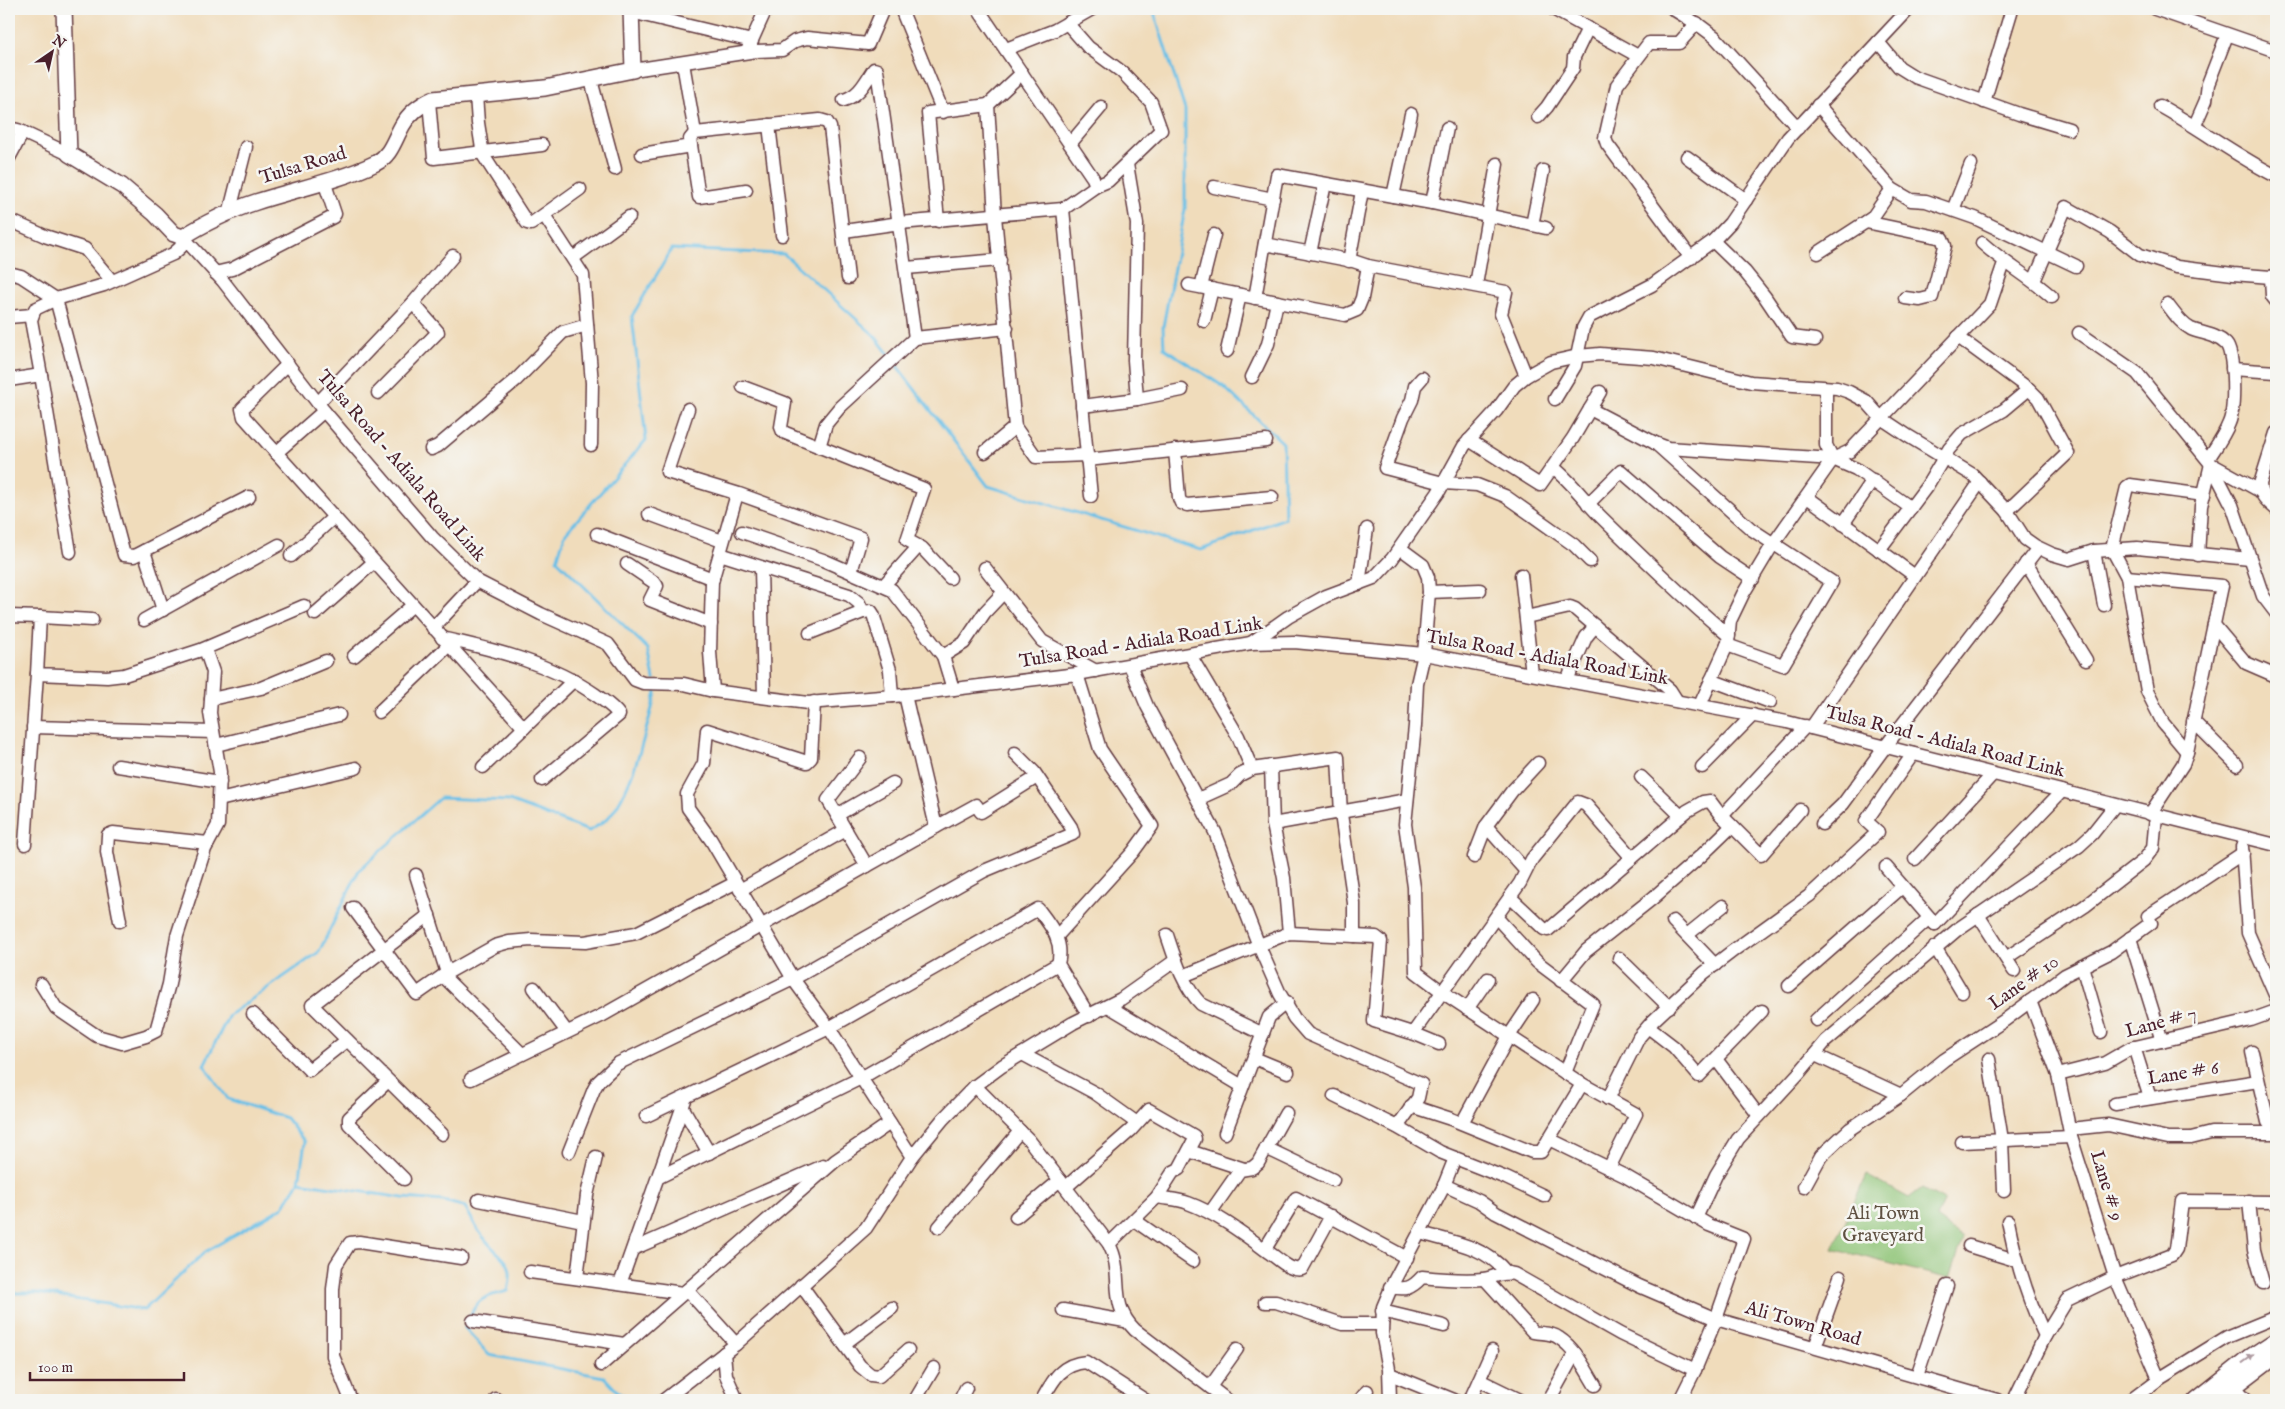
<svg xmlns="http://www.w3.org/2000/svg" width="2285" height="1409" font-family="'IM FELL English',serif">
<style>
.built{fill:#f3d4be}
.green{fill:#90c578;stroke:#6d7252}
.lines{fill:none;stroke-linecap:round;stroke-linejoin:round}
.stream{stroke:#6bc0e7;stroke-width:3}
.minor-casing{stroke:#633b41;stroke-width:15}
.major-casing{stroke:#633b41;stroke-width:18}
.minor{stroke:#fff;stroke-width:12}
.major{stroke:#fff;stroke-width:15}
.oneway{fill:#ae9aa0}
.labels{text-anchor:middle;dominant-baseline:central;stroke-width:5;stroke-linejoin:round;paint-order:stroke}
.street-label{font-size:19px;fill:#4a1f2b;stroke:#f6f6f2}
.park-label{font-size:19px;fill:#5f5142;stroke:#f6f6f2}
</style>
<rect width="100%" height="100%" fill="#f6f6f2"/>
<filter id="ink" filterUnits="userSpaceOnUse"><feTurbulence type="fractalNoise" baseFrequency=".02" numOctaves="2"/><feDisplacementMap in="SourceGraphic" scale="10" xChannelSelector="R" yChannelSelector="G"/><feConvolveMatrix kernelMatrix="1 2 1 2 8 2 1 2 1" color-interpolation-filters="sRGB"/></filter>
<filter id="wash" filterUnits="userSpaceOnUse"><feTurbulence type="fractalNoise" baseFrequency=".0096" numOctaves="4" result="noise"/><feDisplacementMap in="SourceGraphic" scale="20" xChannelSelector="R" yChannelSelector="G"/><feGaussianBlur stdDeviation="1.12" result="paint"/><feColorMatrix in="noise" values="0 0 0 0 0 0 0 0 0 0 0 0 0 0 0 0 0 1.4 0 .05"/><feComposite in="paint" operator="in"/></filter>
<g filter="url(#wash)">
<rect width="100%" height="100%" fill="#f0dcbb"/>
<path class="built" d="M2276,936V982L2260,944Z"/>
<path class="green" d="M1866,1175L1909,1198L1922,1188L1944,1200L1936,1218L1963,1238L1950,1279L1833,1249Z"/>
<g class="lines">
<g class="stream">
<path d="M894,362L988,486L1201,550L1285,518L1283,443L1224,387L1164,348L1163,327L1185,209V110L1153,9"/>
<path d="M654,679L648,649L557,560L565,534L646,440L632,316L672,249L784,254L874,335L891,357"/>
<path d="M299,1182L403,1198L443,1201L465,1207C471,1217 476,1229 484,1238C501,1261 516,1258 508,1291C477,1299 478,1298 465,1328L489,1355L604,1377L617,1391L632,1400"/>
<path d="M9,1293H37L144,1310L205,1252L283,1207L299,1182L305,1142L286,1118L228,1099L204,1065L229,1015L319,952L359,870L440,798L509,801L589,831C595,827 603,823 608,818C633,790 646,729 656,693L655,685"/>
</g>
</g>
</g>
<g filter="url(#ink)">
<g class="lines">
<defs>
<g id="minor">
<path d="M901,9L943,112"/>
<path d="M1553,9L1638,56"/>
<path d="M1673,9L1699,25L1715,37L1798,128"/>
<path d="M2155,9L2276,51"/>
<path d="M631,12L752,41"/>
<path d="M1067,23L1088,47L1122,72L1149,100"/>
<path d="M1878,42L1899,67L1915,77L2019,114L2069,129"/>
<path d="M748,49L766,9"/>
<path d="M1006,49L1055,30L1092,9"/>
<path d="M683,63L695,133"/>
<path d="M633,70L756,51L782,50L795,41L807,38L868,44L883,9"/>
<path d="M591,80L615,169"/>
<path d="M476,95L478,123L483,155L527,223L531,224L580,189"/>
<path d="M844,100C860,95 865,82 874,69L877,70L915,338L1007,328"/>
<path d="M429,101L434,158L542,145"/>
<path d="M1984,102L2012,9"/>
<path d="M988,105L995,216L1015,427L1036,457L1087,455"/>
<path d="M1818,105L1892,189L1911,200L1926,201L1975,218L2076,266"/>
<path d="M2160,106C2200,128 2236,156 2276,176"/>
<path d="M1538,117L1547,107L1573,68L1574,57L1588,28"/>
<path d="M769,125L782,235"/>
<path d="M2195,125L2206,100L2208,84L2227,35"/>
<path d="M9,128L18,130L69,154"/>
<path d="M1070,144L1101,107"/>
<path d="M642,154L691,146"/>
<path d="M1687,157L1746,200"/>
<path d="M9,158L23,132"/>
<path d="M1127,164L1137,224L1134,360L1137,399"/>
<path d="M1096,186L1108,181L1161,130L1151,102"/>
<path d="M1214,187L1273,199"/>
<path d="M746,190L699,197L690,139L695,133L820,120L827,122L830,127L848,278"/>
<path d="M1393,196L1411,114"/>
<path d="M1432,203L1447,128"/>
<path d="M1063,209L1091,496"/>
<path d="M1953,210L1971,164"/>
<path d="M229,214L246,147"/>
<path d="M544,215L583,275L592,383L591,445"/>
<path d="M9,220L45,236L85,249L112,281"/>
<path d="M938,221L928,113L988,105L1022,73"/>
<path d="M1866,222L1942,238L1945,246L1932,297L1920,300L1905,298"/>
<path d="M1532,225L1543,171"/>
<path d="M844,231L900,223L1063,209L1096,186L1093,178L978,9"/>
<path d="M183,237L223,281L324,411L432,537L477,581L541,614L608,644L635,680L643,683L684,684L713,691L808,703L905,695L1077,674L1251,643L1294,642L1424,654L1787,722L2276,845"/>
<path d="M1713,241L1745,272L1765,297L1792,337L1815,340"/>
<path d="M1982,243C2004,263 2030,277 2052,297"/>
<path d="M1265,244L1353,261L1368,266L1506,292L1501,314L1526,376"/>
<path d="M1310,253L1325,184"/>
<path d="M1818,253L1872,218L1892,189"/>
<path d="M573,258L629,217"/>
<path d="M1691,258L1607,144L1605,138L1617,85L1649,43H1679L1697,23"/>
<path d="M1349,261L1362,191"/>
<path d="M906,268L1000,260"/>
<path d="M9,273L21,276L56,299L124,555L134,556L249,497"/>
<path d="M215,273L232,269L333,217L335,214L324,181"/>
<path d="M2271,277L2272,296L2276,301"/>
<path d="M2034,281L2066,207L2110,232L2140,255L2177,267L2233,274L2271,277L2276,275"/>
<path d="M1189,285L1345,315L1357,310L1362,298L1368,266"/>
<path d="M1476,285L1497,164"/>
<path d="M1201,287L1214,235"/>
<path d="M1255,298L1277,175L1432,203L1546,228"/>
<path d="M2167,304C2174,313 2181,324 2191,329C2203,334 2216,334 2226,344C2235,354 2235,410 2229,423C2224,436 2215,448 2208,459"/>
<path d="M9,317L32,315"/>
<path d="M1204,321L1212,289"/>
<path d="M2079,333L2137,373L2211,464L2232,505L2263,596L2276,613"/>
<path d="M1958,337L2029,389L2038,398L2068,453L2007,511"/>
<path d="M1227,351L1240,295"/>
<path d="M288,364L242,409L244,417L524,728"/>
<path d="M2232,369L2276,372"/>
<path d="M41,375L70,552"/>
<path d="M1252,377L1268,344L1277,302"/>
<path d="M1422,378L1415,386L1412,400L1403,418L1385,468L1443,483L1477,485L1505,496L1574,545L1590,561"/>
<path d="M9,380L41,375L31,320L35,309L56,299L104,285L173,254L181,247L183,237"/>
<path d="M743,387L785,403L781,427L783,432L924,489L907,540L922,548L950,578"/>
<path d="M1826,388V445L1833,459"/>
<path d="M378,393L438,332L413,303"/>
<path d="M1555,399L1575,366L1583,328L1589,317L1652,285L1713,241L1730,223L1788,138L1909,9"/>
<path d="M318,403L413,303L453,256"/>
<path d="M1082,406L1137,399L1182,390"/>
<path d="M688,409L667,472L739,494L861,538L851,572"/>
<path d="M1590,409L1655,443L1668,448L1833,459L1856,469L1911,508"/>
<path d="M2276,433L2260,484C2260,496 2267,501 2276,509"/>
<path d="M1469,440L1540,485L1573,438L1600,392"/>
<path d="M1655,443L1751,529L1832,582L1783,665L1727,645"/>
<path d="M819,447L826,424L840,407L915,338"/>
<path d="M431,449L438,446L516,380L563,332L587,325"/>
<path d="M1175,450L1179,498L1181,503L1187,505L1272,497"/>
<path d="M985,452L1015,427"/>
<path d="M276,453L324,411"/>
<path d="M1087,460L1266,441"/>
<path d="M1553,467C1571,481 1584,500 1600,516C1642,557 1684,598 1729,636"/>
<path d="M1807,497L1915,576"/>
<path d="M1588,504L1621,471L1720,557L1753,579"/>
<path d="M649,514L722,541"/>
<path d="M1843,524L1873,480"/>
<path d="M742,532L823,560L892,590L943,656L953,689"/>
<path d="M597,534L713,579"/>
<path d="M1400,548L1423,565L1428,577L1429,592L1424,654L1417,684L1415,726L1405,824L1414,887L1416,972L1448,996L1582,1084L1541,1152H1532L1451,1119L1411,1106"/>
<path d="M1879,550L1927,486L1949,449L1962,434L2004,410L2029,389"/>
<path d="M144,551L163,610"/>
<path d="M2094,551L2104,605"/>
<path d="M720,554L849,595L859,603L863,612"/>
<path d="M2198,555L2201,506L2211,464L2260,491"/>
<path d="M291,556L334,517"/>
<path d="M2026,563L2086,660"/>
<path d="M627,564L655,583L657,586L650,600L711,624"/>
<path d="M761,568L764,697"/>
<path d="M985,568L1042,641L1096,671"/>
<path d="M1521,575L1532,674"/>
<path d="M2127,577L2222,586L2187,752L2183,764L2150,814"/>
<path d="M1359,584L1367,529"/>
<path d="M884,585L918,547"/>
<path d="M1429,592L1480,590"/>
<path d="M315,614L374,562"/>
<path d="M9,616L40,617L37,674L107,677L124,675L201,650L304,606"/>
<path d="M40,617L92,620"/>
<path d="M1526,617L1570,607L1575,609L1670,690L1677,701"/>
<path d="M144,620L279,545"/>
<path d="M2214,625L2246,663L2276,676"/>
<path d="M433,628L477,581"/>
<path d="M810,633L863,612L871,611L873,614L890,670L892,696"/>
<path d="M442,638C496,650 550,663 596,695C604,701 613,706 619,715L542,780"/>
<path d="M1251,643L1288,617L1326,596L1374,578L1392,559L1438,493L1464,446L1496,411L1514,386L1526,376L1551,362L1578,356L1600,354L1654,358L1751,382L1837,388L1849,392L1866,401L1881,418L1908,436L1973,475L2007,511L2025,539L2035,546L2052,554L2069,559L2094,551L2137,548L2250,559"/>
<path d="M1190,655L1238,736L1252,769"/>
<path d="M354,656L413,605"/>
<path d="M943,656L964,643L985,612L1003,593"/>
<path d="M1130,665L1147,706L1215,832L1259,946L1280,994L1294,1018L1308,1034L1421,1084L1418,1098L1397,1127"/>
<path d="M1567,680L1586,637L1595,626"/>
<path d="M1711,680L1770,702"/>
<path d="M713,691L710,652L712,581L737,494"/>
<path d="M905,695L936,827"/>
<path d="M211,699L261,688L326,661"/>
<path d="M814,702L811,758L807,762L707,730L704,763L687,794L688,808L711,840L793,979L829,1028L912,1157"/>
<path d="M1700,705L1728,643L1730,621L1743,594L1773,544L1833,459L1850,451L1990,304L2003,266"/>
<path d="M379,712L449,645"/>
<path d="M2193,721L2237,765"/>
<path d="M33,727L213,732"/>
<path d="M1811,728L1980,482"/>
<path d="M216,745L339,715"/>
<path d="M2187,752L2163,723L2147,691L2127,577L2112,549L2127,487L2130,485L2204,495"/>
<path d="M860,758L828,800L867,866"/>
<path d="M118,766L220,782"/>
<path d="M1271,766L1273,824L1284,878L1289,933"/>
<path d="M483,767L574,680"/>
<path d="M1702,767L1753,715"/>
<path d="M1641,777L1681,816"/>
<path d="M1198,799L1231,784L1240,775L1252,769L1338,757L1341,814L1354,903V936"/>
<path d="M219,800L356,768"/>
<path d="M837,815L893,783"/>
<path d="M1722,816L1806,726"/>
<path d="M1273,824L1407,800"/>
<path d="M1822,824L1843,804L1885,747L2038,548"/>
<path d="M1486,826L1525,870"/>
<path d="M25,844L37,674"/>
<path d="M2242,847L2248,933L2276,997"/>
<path d="M1474,857L1486,826L1512,791L1538,763"/>
<path d="M1915,859L1993,774"/>
<path d="M1886,867L1935,924"/>
<path d="M416,875L447,973"/>
<path d="M740,890L846,830"/>
<path d="M1510,897L1544,929L1548,930L1687,811L1703,802L1710,801L1719,813L1761,855L1800,810"/>
<path d="M353,908L417,994L447,973L495,946L509,942L531,940L585,942L636,933L735,883"/>
<path d="M429,915L312,1005L442,1134"/>
<path d="M1978,915L2014,971"/>
<path d="M1496,917L1537,962L1593,1004L1565,1073"/>
<path d="M120,921L107,852L108,835L113,833L208,843"/>
<path d="M1673,921L1715,965"/>
<path d="M1935,924L2062,791"/>
<path d="M1167,935C1175,959 1183,986 1201,1004L1263,1034"/>
<path d="M1687,935L1723,906"/>
<path d="M1057,936L1133,852L1152,826L1100,749L1077,674"/>
<path d="M2130,938L2162,1041"/>
<path d="M1935,947L1962,992"/>
<path d="M1619,958L1669,1007"/>
<path d="M2006,958L2085,906L2144,860L2153,848L2156,816"/>
<path d="M2082,966L2101,1032"/>
<path d="M443,976L522,1054"/>
<path d="M1183,976L1289,933L1376,937L1381,941L1374,1021L1415,1034L1439,1044"/>
<path d="M1561,981L1586,951L1653,898L1702,855L1732,826"/>
<path d="M41,984L56,1008L97,1036L122,1043L146,1036L156,1031L169,984L177,936L205,849L218,825L220,772L210,713L213,672L205,649"/>
<path d="M1789,986L1902,887"/>
<path d="M534,988L567,1032"/>
<path d="M2030,1001L2058,1075L2071,1137L2115,1277L2159,1379"/>
<path d="M1108,1006L1242,1086"/>
<path d="M1467,1009L1488,979"/>
<path d="M253,1014L309,1070L347,1040"/>
<path d="M1816,1020L1929,918"/>
<path d="M1648,1027L1674,1047L1699,1076L1762,1011"/>
<path d="M1413,1033L1520,883L1532,859L1578,802L1586,805L1632,858"/>
<path d="M2134,1047L2150,1098"/>
<path d="M2252,1052L2268,1122H2275"/>
<path d="M1022,1054L1095,1093L1137,1123"/>
<path d="M1815,1055L1901,1095L1944,1060L2005,1020L2065,975L2111,952L2151,923L2148,916L2243,853"/>
<path d="M1254,1058L1288,1072"/>
<path d="M1716,1059L1759,1116"/>
<path d="M1989,1059L2002,1140L2004,1191"/>
<path d="M2058,1075L2105,1063L2131,1048L2251,1020L2276,1011"/>
<path d="M471,1079L603,1015L936,827L976,805L981,812L1037,777"/>
<path d="M388,1081L349,1118V1124L404,1179"/>
<path d="M1582,1084L1636,1114L1609,1168"/>
<path d="M975,1086L1029,1140L1109,1244C1125,1274 1107,1303 1135,1330L1227,1400"/>
<path d="M1334,1096L1397,1127L1440,1152L1506,1178L1544,1196"/>
<path d="M1608,1099L1639,1037L1653,1021L1704,973L1734,950L1809,896L1878,832L1866,821L1913,754"/>
<path d="M2115,1104L2258,1081"/>
<path d="M683,1108L709,1153"/>
<path d="M646,1116L829,1028L1038,909C1051,926 1064,941 1058,964L1089,1016"/>
<path d="M1462,1123L1509,1036L1533,1000"/>
<path d="M2070,1129L2108,1125L2168,1138H2191L2211,1133H2274L2273,1122H2276"/>
<path d="M1225,1133L1269,1017L1287,1002"/>
<path d="M1549,1139L1625,1176L1709,1225L1744,1239L1716,1319L1997,1400"/>
<path d="M1962,1142L2071,1137"/>
<path d="M1266,1148L1333,1180"/>
<path d="M1189,1151L1244,1169"/>
<path d="M569,1152L594,1089L598,1082L617,1064L793,979L984,871L1073,834L1071,827L1034,772L1015,753"/>
<path d="M659,1177L861,1078L1058,964"/>
<path d="M1444,1185L1479,1201L1496,1213L1639,1286L1716,1319L1695,1370L1680,1400"/>
<path d="M1066,1187L1131,1130L1149,1110L1194,1136L1195,1139L1179,1169L1173,1172L1157,1197L1109,1244"/>
<path d="M1804,1187L1821,1156L1850,1129L1901,1095"/>
<path d="M1157,1197C1167,1199 1179,1199 1188,1203C1218,1214 1245,1235 1271,1254C1280,1260 1291,1272 1302,1269L1331,1216"/>
<path d="M479,1200L583,1221"/>
<path d="M2249,1201L2254,1250L2263,1283"/>
<path d="M1210,1213L1240,1170L1252,1168L1258,1163L1286,1113"/>
<path d="M1016,1217L1060,1180"/>
<path d="M1696,1218L1716,1175L1738,1139L1799,1073L1826,1041L1958,929L2079,846L2092,834L2115,805"/>
<path d="M1134,1220L1193,1261"/>
<path d="M2008,1221C2016,1263 2027,1297 2045,1336L2014,1400"/>
<path d="M939,1227L1020,1131"/>
<path d="M1420,1233C1452,1242 1485,1246 1506,1272"/>
<path d="M1969,1246L2015,1260"/>
<path d="M633,1249L823,1166"/>
<path d="M1265,1249L1296,1198L1407,1258"/>
<path d="M530,1272L683,1293"/>
<path d="M577,1278L587,1195L596,1157"/>
<path d="M1485,1279L1533,1332C1542,1334 1551,1332 1559,1338C1576,1349 1585,1369 1595,1385"/>
<path d="M620,1284L686,1097"/>
<path d="M801,1285L860,1366L871,1375L879,1376L908,1350"/>
<path d="M1390,1287C1406,1290 1411,1289 1422,1277C1442,1279 1462,1281 1483,1279C1494,1278 1502,1271 1514,1274L1620,1334L1695,1370"/>
<path d="M687,1290L736,1344"/>
<path d="M1265,1302H1276L1342,1324H1382"/>
<path d="M1063,1310L1125,1321"/>
<path d="M1382,1311L1444,1326"/>
<path d="M473,1321L624,1344"/>
<path d="M2045,1336L2067,1300L2115,1277L2172,1255L2176,1249L2182,1201L2276,1202"/>
<path d="M844,1344L892,1308"/>
<path d="M1815,1347L1840,1277"/>
<path d="M724,1353L726,1375L737,1400"/>
<path d="M601,1365L835,1161L890,1123"/>
<path d="M1390,1374L1454,1400"/>
<path d="M1917,1376L1947,1286"/>
<path d="M1479,1380L1520,1400"/>
<path d="M2228,1380L2247,1400"/>
<path d="M1210,1387L1237,1349"/>
<path d="M351,1400L333,1356V1289L336,1265L350,1243L359,1242L461,1258"/>
<path d="M496,1400V1399"/>
<path d="M664,1400L736,1344L866,1228L912,1157L943,1119L975,1086L1002,1066L1073,1023L1121,999L1176,960"/>
<path d="M915,1400L934,1368"/>
<path d="M960,1400L966,1388"/>
<path d="M1042,1400C1053,1380 1061,1364 1086,1362L1145,1400"/>
<path d="M1360,1400L1367,1391"/>
<path d="M1390,1400L1389,1369L1382,1333L1383,1307L1394,1281L1443,1188L1455,1158"/>
<path d="M1470,1400L1492,1351"/>
<path d="M1549,1400L1575,1353"/>
<path d="M2131,1400L2159,1379L2227,1337L2276,1317"/>
</g>
<g id="major">
<path d="M64,9L69,154L122,186L155,214L174,234L183,237C203,224 234,209 256,202C296,189 339,181 376,163C391,155 394,140 402,126C409,113 420,105 433,99L545,88L633,70L631,9"/>
<path d="M2196,1400L2250,1357L2276,1340"/>
<path d="M2217,1400L2276,1355"/>
</g>
</defs>
<use href="#minor" class="minor-casing"/>
<use href="#major" class="major-casing"/>
<use href="#minor" class="minor"/>
<use href="#major" class="major"/>
</g>
<defs><path id="oneway-solid" d="M-6-.8H1V-3.2L6.5 0L1 3.2V.8H-6Z" transform="scale(1.25)"/></defs>
<use class="oneway" href="#oneway-solid" transform="translate(2248 1359) rotate(-36)"/>
</g>
<g class="labels">
<g class="street-label">
<text transform="translate(303 166) rotate(-17)">Tulsa Road</text>
<text transform="translate(401 466) rotate(49)">Tulsa Road - Adiala Road Link</text>
<text transform="translate(1141 643) rotate(-9)">Tulsa Road - Adiala Road Link</text>
<text transform="translate(1547 658) rotate(10)">Tulsa Road - Adiala Road Link</text>
<text transform="translate(1945 742) rotate(14)">Tulsa Road - Adiala Road Link</text>
<text transform="translate(2024 983) rotate(-35)">Lane # 10</text>
<text transform="translate(2161 1023) rotate(-15)">Lane # 7</text>
<text transform="translate(2183 1074) rotate(-9)">Lane # 6</text>
<text transform="translate(2106 1186) rotate(73)">Lane # 9</text>
<text transform="translate(1803 1324) rotate(16)">Ali Town Road</text>
</g>
<g class="park-label">
<text x="1883" y="1214">Ali Town<tspan x="1883" dy="22">Graveyard</tspan></text>
</g>
</g>
<rect width="2285" height="1409" fill="none" stroke="#f6f6f2" stroke-width="30"/>
<g transform="translate(52 52) rotate(34)" stroke="#f6f6f2" stroke-width="4" paint-order="stroke">
<path d="M0-4L9 19L0 12L-9 19Z" fill="#4a1f2b"/>
<text y="-8" font-size="14" font-weight="bold" text-anchor="middle" fill="#4a1f2b">N</text>
</g>
<path d="M30 1372v8h154v-8" fill="none" stroke="#4a1f2b" stroke-width="2.5"/>
<text x="38" y="1372" font-size="15" fill="#4a1f2b" stroke="#f6f6f2" stroke-width="4" paint-order="stroke">100 m</text>
</svg>
